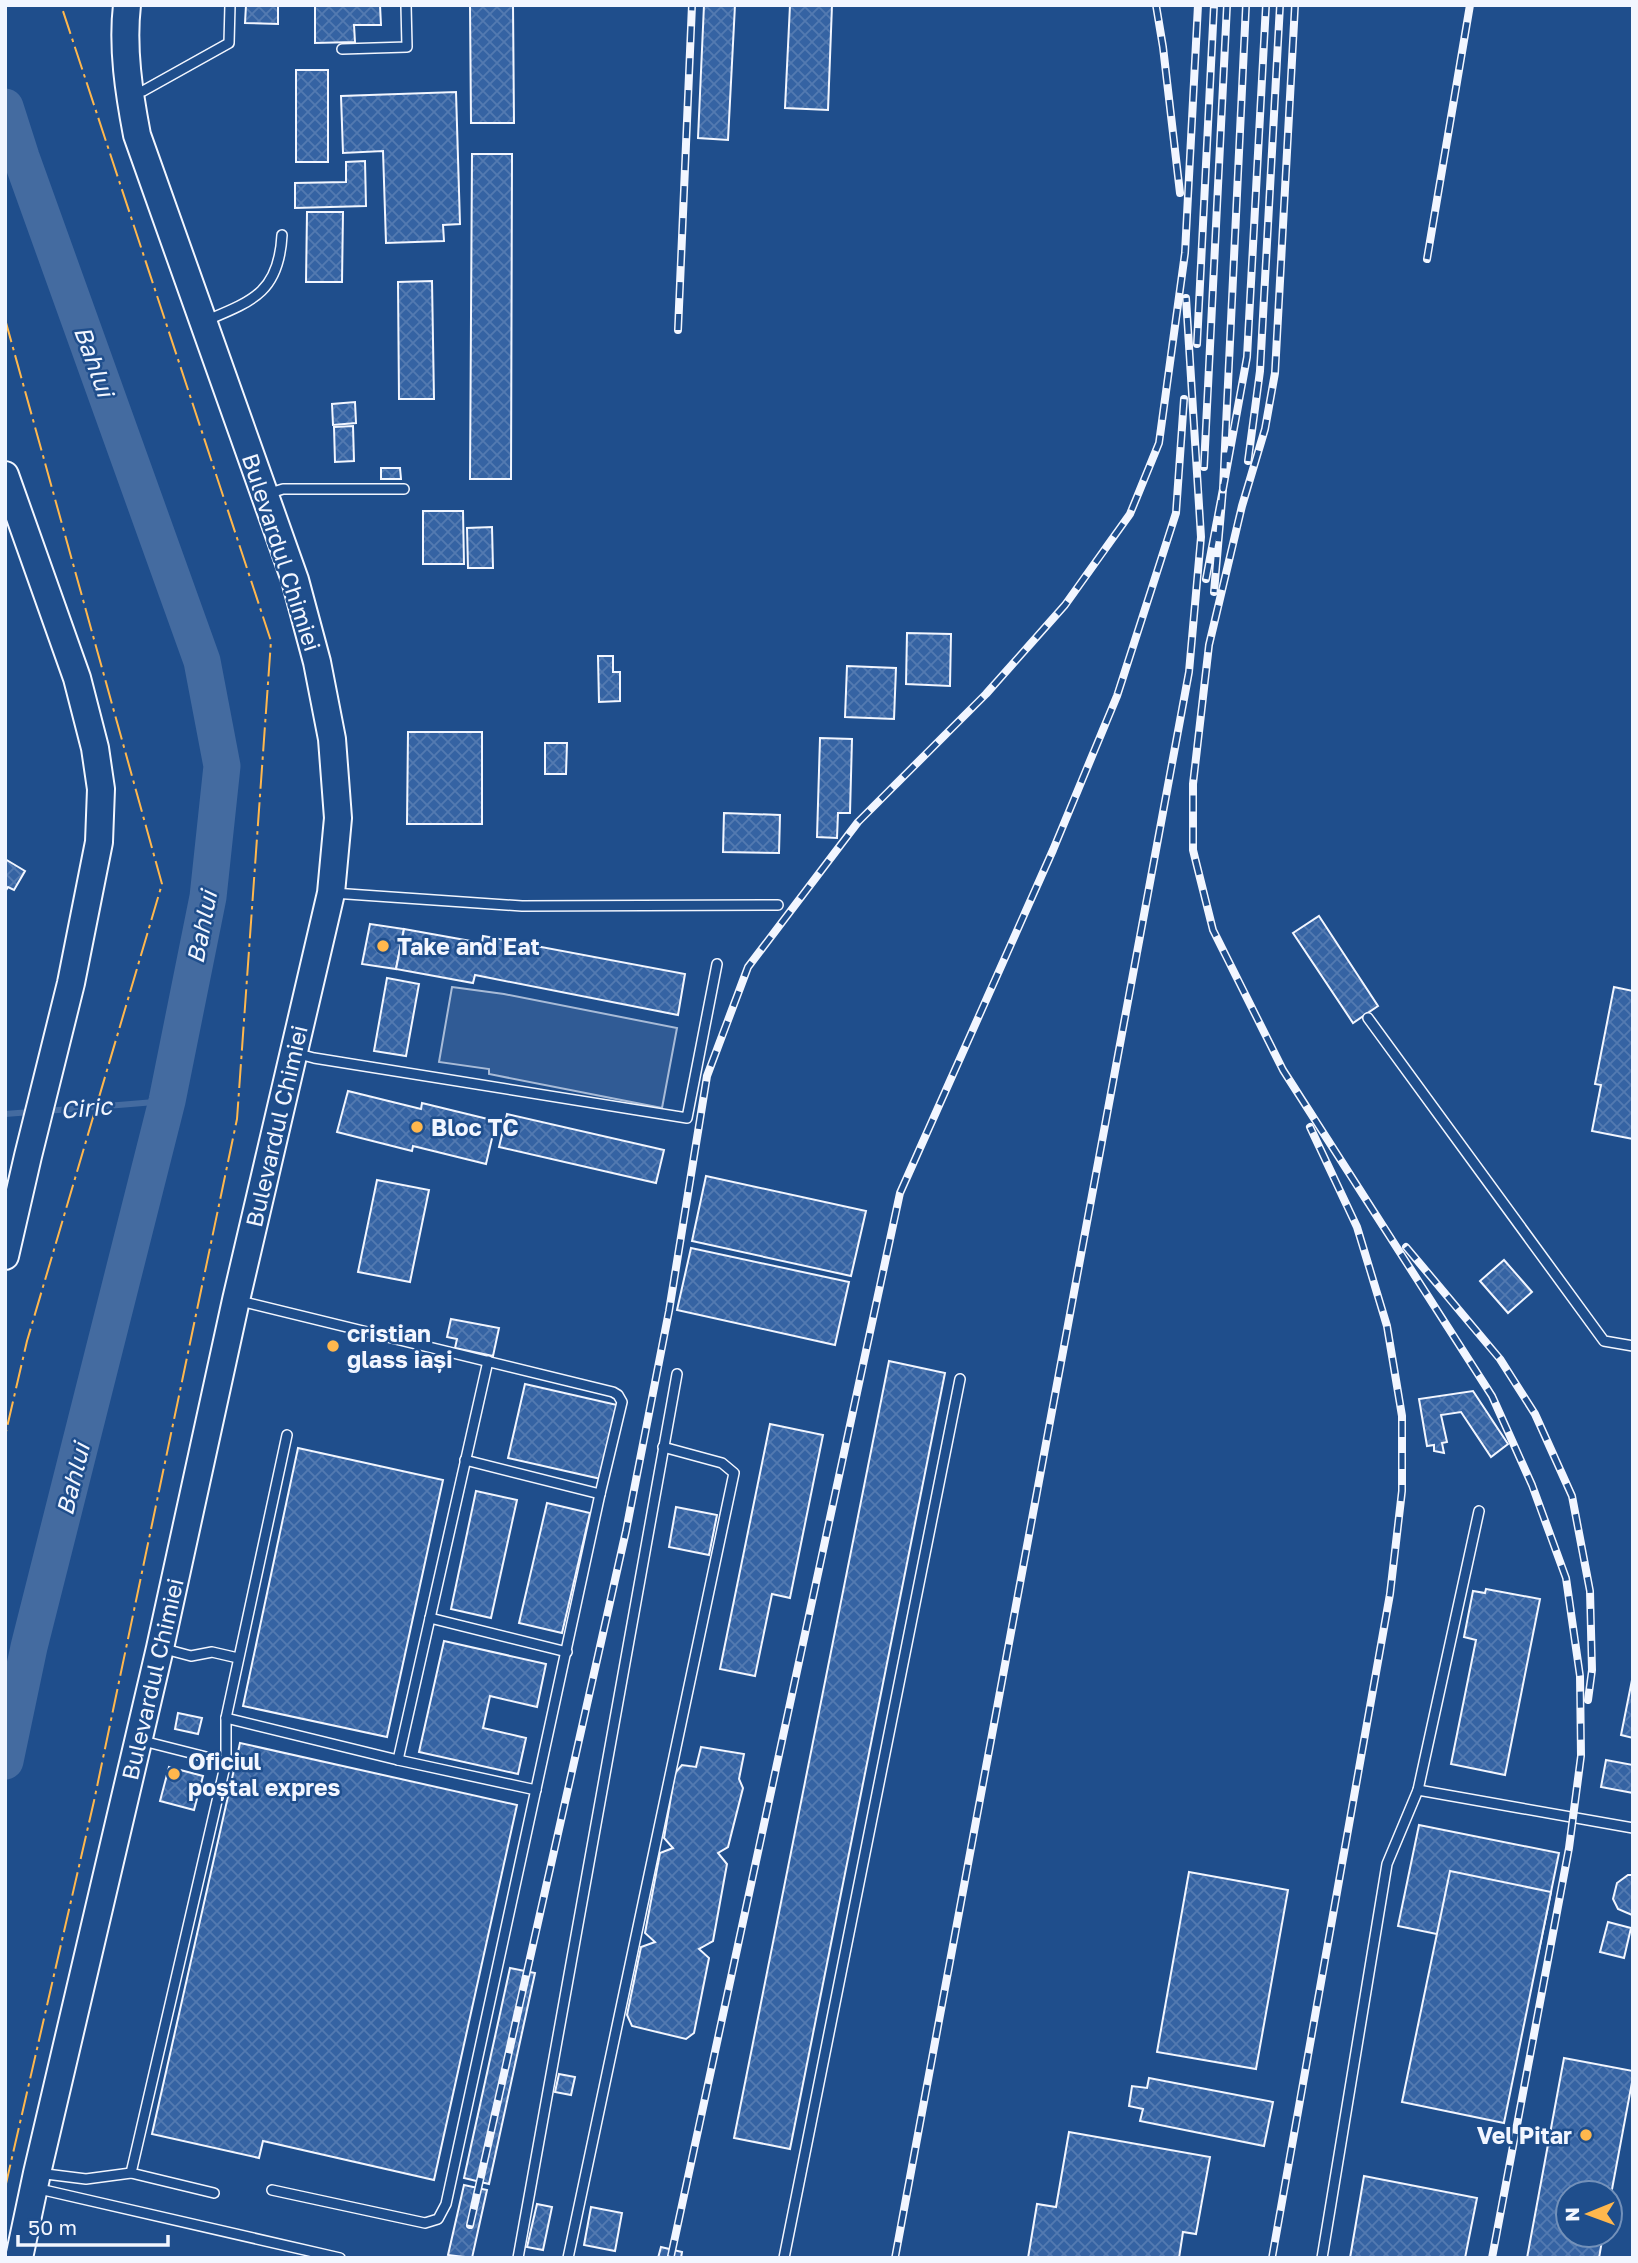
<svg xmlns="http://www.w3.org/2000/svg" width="1638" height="2263" font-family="'Golos Text',sans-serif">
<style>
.pitch{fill:#305b95;stroke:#a8bbd7;stroke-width:2}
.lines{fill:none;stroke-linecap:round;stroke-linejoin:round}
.stream{stroke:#446ba0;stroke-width:6}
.river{stroke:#446ba0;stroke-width:37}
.building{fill:url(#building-cross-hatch);stroke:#f2f6ff;stroke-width:2}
.lane-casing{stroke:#f2f6ff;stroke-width:12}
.secondary-casing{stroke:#f2f6ff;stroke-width:30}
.lane{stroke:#1f4e8c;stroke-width:9}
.secondary{stroke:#1f4e8c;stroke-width:26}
.rail-casing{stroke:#f2f6ff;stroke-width:8}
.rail{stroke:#1f4e8c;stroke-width:5;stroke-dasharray:16;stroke-linecap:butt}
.power{stroke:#ffb74d;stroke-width:2;stroke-dasharray:24 5 3.5 5;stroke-linecap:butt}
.poi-dot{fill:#ffb74d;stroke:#1f4e8c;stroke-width:2.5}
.labels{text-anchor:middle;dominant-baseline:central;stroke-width:5;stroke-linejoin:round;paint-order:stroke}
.street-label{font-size:23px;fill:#f2f6ff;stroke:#1f4e8c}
.poi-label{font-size:23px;font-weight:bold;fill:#f2f6ff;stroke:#1f4e8c;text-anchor:start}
.water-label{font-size:24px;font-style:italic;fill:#f2f6ff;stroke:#1f4e8c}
</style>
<defs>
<pattern id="building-cross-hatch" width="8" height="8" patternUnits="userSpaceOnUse" patternTransform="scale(1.75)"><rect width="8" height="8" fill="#3563a3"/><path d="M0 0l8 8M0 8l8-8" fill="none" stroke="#537ab1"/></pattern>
</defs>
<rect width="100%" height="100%" fill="#1f4e8c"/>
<path class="pitch" d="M452,987L504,994L677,1028L662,1108L489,1074V1069L439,1062Z"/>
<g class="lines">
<g class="stream">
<path d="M46,1111L167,1101"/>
<path d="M5,1114L31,1112"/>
</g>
<path class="river" d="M5,107L21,157L202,661L222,766L208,897L167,1101L29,1647L5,1761"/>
</g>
<g class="building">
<path d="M246,5H278V24L245,23Z"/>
<path d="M315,5H380L381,25H354L355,42L315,43Z"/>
<path d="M470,5H513L514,123H471Z"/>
<path d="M704,5H735L728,140L698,138Z"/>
<path d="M790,5H832L828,110L785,108Z"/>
<rect x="296" y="70" width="32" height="92"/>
<path d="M456,92L460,224L443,225L444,241L386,243L383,151L343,153L341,96Z"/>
<path d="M472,154H512L511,479H470Z"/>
<path d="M365,161L366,206L295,208V183L346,182V162Z"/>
<path d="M307,212H343L342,282H306Z"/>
<path d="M432,281L434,399H399L398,282Z"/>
<path d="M355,402L356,423L333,425L332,404Z"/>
<path d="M353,426L354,461L335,462L334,427Z"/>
<path d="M381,468H400L401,479H381Z"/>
<path d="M423,511H463L464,564H423Z"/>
<path d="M492,527L493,568H468L467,528Z"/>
<path d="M907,633L951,634L950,686L906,684Z"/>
<path d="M598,656H613V672H620V701L599,702Z"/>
<path d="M847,666L896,668L894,719L845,717Z"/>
<path d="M408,732H482V824H407Z"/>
<path d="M820,738L852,739L850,813H838L837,838L817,837Z"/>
<path d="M545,743H567L566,774H545Z"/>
<path d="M724,813L780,815L779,853L723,852Z"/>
<path d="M5,859L25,871L14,890L8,887L5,892Z"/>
<path d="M1319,916L1378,1006L1353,1023L1293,933Z"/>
<path d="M370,924L404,929L396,969L362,964Z"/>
<path d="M404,929L482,943L483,936L685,974L678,1015L475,975L473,983L396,969Z"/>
<path d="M387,978L419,984L406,1056L374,1051Z"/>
<path d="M1614,987L1633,991V1139L1592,1131L1601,1085L1595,1084Z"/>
<path d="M348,1091L421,1109L422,1103L496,1121L486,1164L413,1146L412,1151L337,1132Z"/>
<path d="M507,1114L664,1150L656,1183L499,1147Z"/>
<path d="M706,1176L866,1211L851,1276L692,1241Z"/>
<path d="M377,1180L429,1190L410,1282L358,1272Z"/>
<path d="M691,1248L849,1282L835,1345L677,1310Z"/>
<path d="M1504,1260L1532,1292L1508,1313L1480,1281Z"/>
<path d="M451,1319L499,1328L493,1356L455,1348L457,1339L447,1337Z"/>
<path d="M889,1361L945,1373L790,2149L734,2138Z"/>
<path d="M525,1384L617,1405L601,1479L508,1458Z"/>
<path d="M1473,1391L1508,1444L1491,1457L1461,1412L1441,1415L1447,1442L1442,1443L1444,1453L1434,1451V1445L1427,1446L1419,1399Z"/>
<path d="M770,1424L823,1435L790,1598L772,1594L755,1676L720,1669Z"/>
<path d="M298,1448L443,1480L387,1737L243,1706Z"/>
<path d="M476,1491L517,1500L491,1618L451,1609Z"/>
<path d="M547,1503L590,1513L562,1633L519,1623Z"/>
<path d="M676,1507L717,1515L709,1555L669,1547Z"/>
<path d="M1486,1589L1540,1599L1505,1775L1451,1764L1476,1640L1464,1637L1473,1591L1485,1593Z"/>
<path d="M444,1641L546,1664L537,1707L490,1696L483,1728L526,1738L518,1774L419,1752Z"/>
<path d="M1633,1675V1738L1621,1735Z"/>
<path d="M178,1713L202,1718L198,1734L175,1729Z"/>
<path d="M240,1743L517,1805L434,2180L263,2141L259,2158L152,2134Z"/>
<path d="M701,1747L744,1754L739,1779L743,1788L728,1847L718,1853L727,1864L713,1941L699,1949L709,1958L694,2033L686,2039L632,2026L627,2015L641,1947L655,1942L645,1933L660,1853L673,1848L664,1838L675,1773L682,1765L696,1767Z"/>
<path d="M1606,1760L1633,1765V1793L1601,1787Z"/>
<path d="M169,1767L203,1776L194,1810L160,1801Z"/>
<path d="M1419,1825L1559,1853L1538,1955L1398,1926Z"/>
<path d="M1450,1871L1551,1892L1504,2123L1402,2102Z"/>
<path d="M1189,1872L1288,1890L1256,2069L1157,2052Z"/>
<path d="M1628,1875H1633L1632,1915L1618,1909L1613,1899L1617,1883Z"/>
<path d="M1608,1922L1631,1928L1624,1958L1600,1952Z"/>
<path d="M510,1968L535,1973L489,2184L464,2178Z"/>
<path d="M1564,2058L1633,2071V2077L1610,2200V2193H1568V2235H1603L1599,2258H1527Z"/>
<path d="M559,2074L575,2077L571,2095L555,2092Z"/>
<path d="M1149,2078L1273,2102L1264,2146L1140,2121L1143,2109L1129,2106L1132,2086L1147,2088Z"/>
<path d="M1069,2132L1210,2157L1196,2234L1183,2232L1179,2258H1028L1037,2204L1056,2207Z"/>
<path d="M1364,2176L1477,2198L1465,2258H1350Z"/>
<path d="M464,2185L487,2190L472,2258L448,2255Z"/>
<path d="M537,2204L552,2207L543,2250L527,2247Z"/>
<path d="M591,2207L622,2213L615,2251L584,2245Z"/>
<path d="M661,2247L682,2252L681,2258H658Z"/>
</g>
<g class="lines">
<defs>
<g id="lane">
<path d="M342,49L407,47L406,5"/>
<path d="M134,92L143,91L229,43L230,5"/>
<path d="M205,321C253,301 279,292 282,235"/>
<path d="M267,494L283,489H404"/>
<path d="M333,893L522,906L778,905"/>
<path d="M1368,1018L1604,1341L1633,1346"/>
<path d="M295,1053L314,1058L687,1118L717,964"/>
<path d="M240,1301L613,1392L618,1395L622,1402L600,1494L446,2204L438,2219L425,2223L272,2190"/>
<path d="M465,1460L600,1494"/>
<path d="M430,1618L567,1652"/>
<path d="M161,1648L191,1656L212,1652L238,1658"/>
<path d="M226,1718L398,1760L536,1790"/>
<path d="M143,1741L226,1762"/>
<path d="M398,1760L488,1361"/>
<path d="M1418,1790L1633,1828"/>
<path d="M38,2173L86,2179L131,2173"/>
<path d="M35,2188L340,2258"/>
<path d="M214,2193L131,2173L226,1762V1718L287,1435"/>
<path d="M518,2258L677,1374"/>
<path d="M568,2258L734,1473L722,1463L663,1447"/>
<path d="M784,2258L960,1379"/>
<path d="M1322,2258L1387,1864L1418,1790L1479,1511"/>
</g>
<g id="secondary">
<path d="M5,475L77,678L95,748L101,789L99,842L71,983L28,1156L5,1256"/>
<path d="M19,2258L37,2173L160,1648L236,1300L331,893L338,818L332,739L317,662L295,580L137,135C129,93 122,48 127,5"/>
</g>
</defs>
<use href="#lane" class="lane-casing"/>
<use href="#secondary" class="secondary-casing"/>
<use href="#lane" class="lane"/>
<use href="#secondary" class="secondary"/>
<defs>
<g id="rail">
<path d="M1156,5L1163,47L1180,193"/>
<path d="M1246,5L1223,489L1247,357L1266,5"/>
<path d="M1295,5L1275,373L1265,429L1242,506L1209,645L1193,784V850L1213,930L1283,1070L1492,1396L1532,1485L1566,1578L1580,1676L1581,1756L1569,1848L1492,2258"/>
<path d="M1427,259L1470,5"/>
<path d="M678,330L692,5"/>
<path d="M1197,344L1214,5"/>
<path d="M1248,461L1260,371L1280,5"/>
<path d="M1204,467L1227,5"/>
<path d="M1206,579L1223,489L1214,592"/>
<path d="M1406,1247L1500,1359L1535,1414L1572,1496L1590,1591L1592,1670L1588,1700"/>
<path d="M470,2225L626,1531L669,1311L707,1076L748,967L858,822L986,694L1065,605L1130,514L1159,443L1185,253L1198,5"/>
<path d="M671,2256L900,1193L1053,850L1117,696L1176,513L1184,399"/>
<path d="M895,2258L1189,672L1201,537L1186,298"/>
<path d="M1272,2258L1390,1594L1402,1491V1416L1387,1326L1357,1227L1310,1127"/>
</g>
</defs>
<use href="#rail" class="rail-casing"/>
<use href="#rail" class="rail"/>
<g class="power">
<path d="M5,319L162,884L27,1341L5,1436"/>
<path d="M5,2188L94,1801L237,1119L271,641L61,5"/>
</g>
</g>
<g class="poi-dot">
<circle cx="383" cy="946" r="7"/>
<circle cx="417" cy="1127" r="7"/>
<circle cx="333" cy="1346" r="7"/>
<circle cx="174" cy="1774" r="7"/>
<circle cx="1586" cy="2135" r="7"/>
</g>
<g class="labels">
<g class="street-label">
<text transform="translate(282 552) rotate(72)">Bulevardul Chimiei</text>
<text transform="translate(276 1126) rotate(-77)">Bulevardul Chimiei</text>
<text transform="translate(152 1679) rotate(-77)">Bulevardul Chimiei</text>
</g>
<g class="poi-label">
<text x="397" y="946">Take and Eat</text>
<text x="431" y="1127">Bloc TC</text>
<text x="347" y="1333">cristian<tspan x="347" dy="26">glass iași</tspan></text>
<text x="188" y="1761">Oficiul<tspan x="188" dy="26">poștal expres</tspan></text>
<text x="1572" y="2135" text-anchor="end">Vel Pitar</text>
</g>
<g class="water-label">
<text transform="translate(95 361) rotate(70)">Bahlui</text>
<text transform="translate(201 927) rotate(-79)">Bahlui</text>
<text transform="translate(86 1107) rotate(-5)">Ciric</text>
<text transform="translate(72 1479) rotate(-76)">Bahlui</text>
</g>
</g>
<rect width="1638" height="2263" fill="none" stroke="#f2f6ff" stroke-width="14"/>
<g transform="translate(1589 2214) rotate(269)"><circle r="33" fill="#1f4e8c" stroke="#7391ba" stroke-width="2"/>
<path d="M0-5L12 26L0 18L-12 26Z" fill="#ffb74d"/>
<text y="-10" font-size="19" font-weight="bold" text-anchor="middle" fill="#f2f6ff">N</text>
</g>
<path d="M18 2235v10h150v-10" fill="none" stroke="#f2f6ff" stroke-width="3.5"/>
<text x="28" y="2235" font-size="21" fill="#f2f6ff" stroke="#1f4e8c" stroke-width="5" paint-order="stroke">50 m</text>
</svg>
